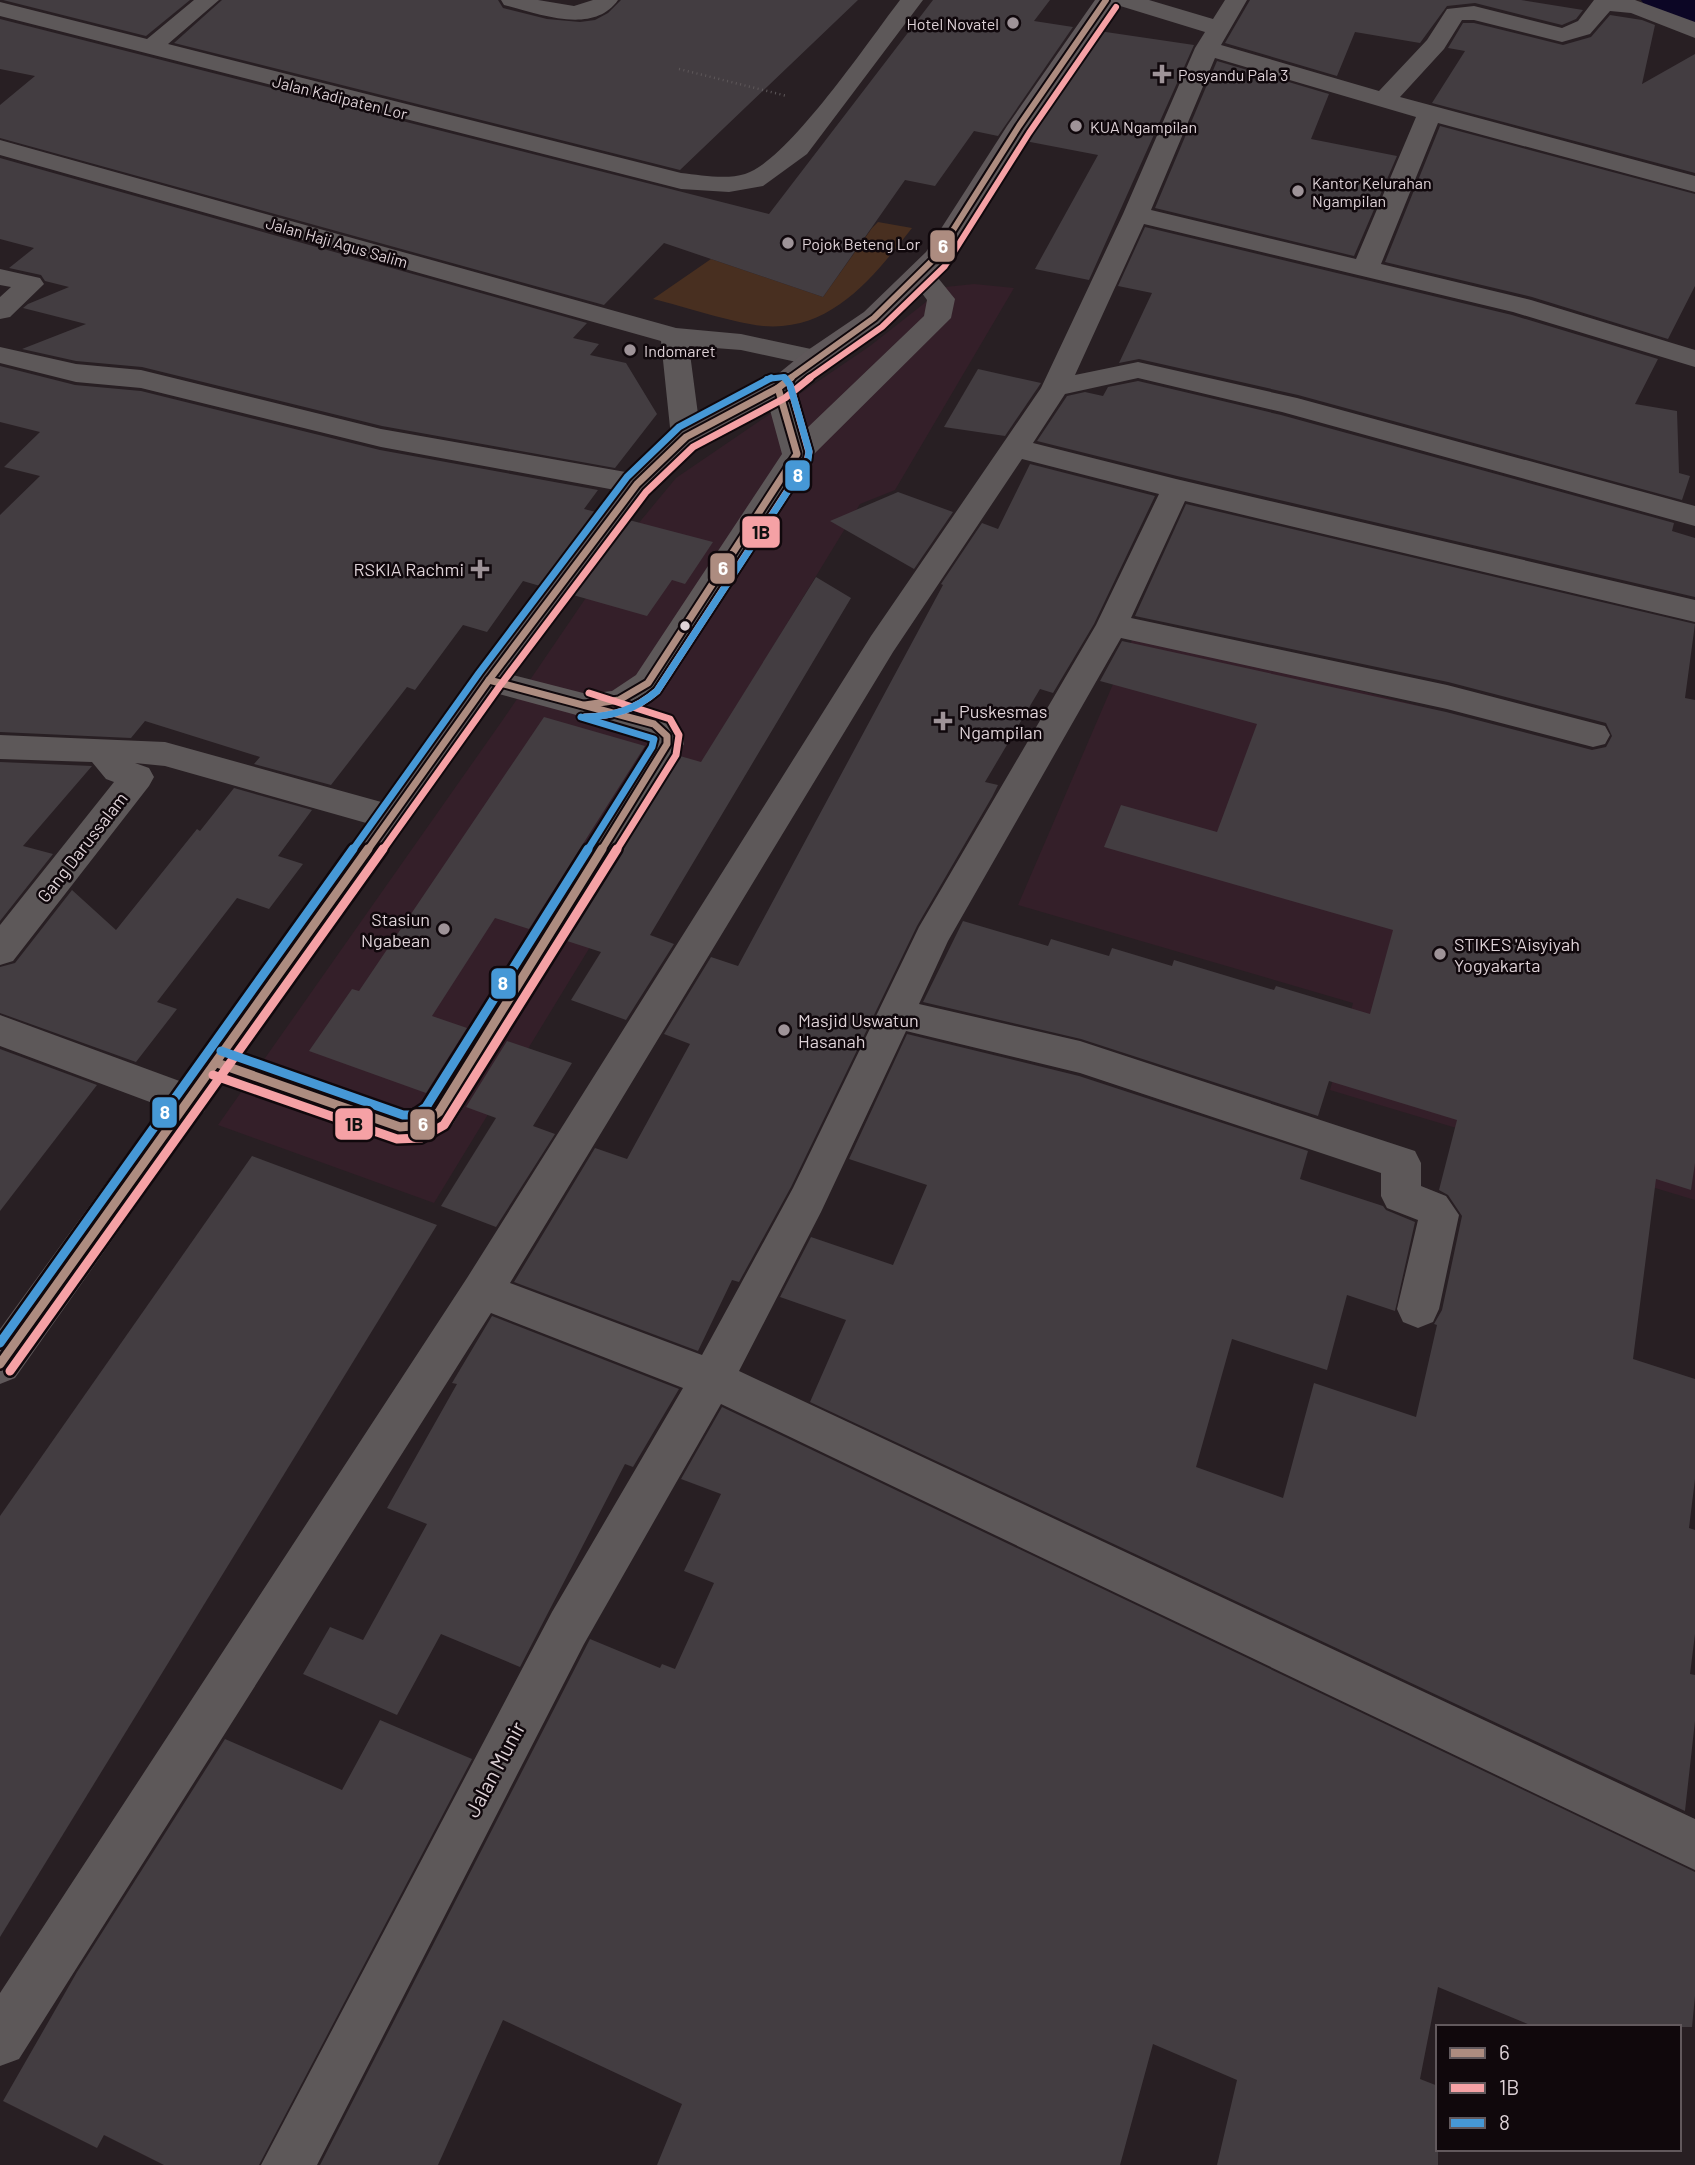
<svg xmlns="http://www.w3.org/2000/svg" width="1695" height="2165" font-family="Barlow,sans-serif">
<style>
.built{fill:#341f29}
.green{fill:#482f20}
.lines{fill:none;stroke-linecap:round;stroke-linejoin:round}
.river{fill:#0c0625;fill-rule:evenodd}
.building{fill:#433d41}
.path{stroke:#5e585a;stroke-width:2.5;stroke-dasharray:1 3.5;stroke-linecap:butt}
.minor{fill:#5d5859;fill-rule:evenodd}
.major{fill:#5f585a;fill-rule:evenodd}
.bus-1-far2-casing{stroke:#10080c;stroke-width:10}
.bus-1-far1-casing{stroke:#10080c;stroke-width:11}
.bus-1-casing{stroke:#10080c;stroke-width:14}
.bus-2-far2-casing{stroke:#10080c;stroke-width:10}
.bus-2-far1-casing{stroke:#10080c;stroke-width:11}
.bus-2-casing{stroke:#10080c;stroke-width:14}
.bus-3-far2-casing{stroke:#10080c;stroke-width:10}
.bus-3-far1-casing{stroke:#10080c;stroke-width:11}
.bus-3-casing{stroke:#10080c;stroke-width:14}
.bus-1-far2{stroke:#ad8c80;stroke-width:6}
.bus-1-far1{stroke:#ad8c80;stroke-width:7}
.bus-1{stroke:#ad8c80;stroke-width:9}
.bus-2-far2{stroke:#f5a1a5;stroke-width:6}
.bus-2-far1{stroke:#f5a1a5;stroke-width:7}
.bus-2{stroke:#f5a1a5;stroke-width:9}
.bus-3-far2{stroke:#4698d6;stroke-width:6}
.bus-3-far1{stroke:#4698d6;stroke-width:7}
.bus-3{stroke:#4698d6;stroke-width:9}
.poi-dot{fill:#9e9398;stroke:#10080c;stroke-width:2.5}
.bus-dot{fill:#ded2d7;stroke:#10080c;stroke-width:2.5}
.labels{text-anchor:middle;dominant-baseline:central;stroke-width:5;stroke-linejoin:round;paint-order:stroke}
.far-poi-label{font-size:16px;fill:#ded2d7;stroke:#10080c;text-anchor:start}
.far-street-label{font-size:16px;fill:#ded2d7;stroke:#10080c}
.poi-label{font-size:18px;fill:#ded2d7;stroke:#10080c;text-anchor:start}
.street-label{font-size:18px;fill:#ded2d7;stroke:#10080c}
.near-street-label{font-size:21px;fill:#ded2d7;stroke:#10080c}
.line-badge{stroke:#10080c;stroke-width:2.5}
.badge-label{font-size:19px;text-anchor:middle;font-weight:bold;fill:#fff}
.pale-badge-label{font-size:19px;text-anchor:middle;font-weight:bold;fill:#111}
</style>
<rect width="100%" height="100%" fill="#281f23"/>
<g class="built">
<path d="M974,284L1014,288L895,490L860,504L434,1203L218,1125L502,721L628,536L676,478L870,346L945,287Z"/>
<path d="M1135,633L1622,758L1695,810V1200L1330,1090L1353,1003L1018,905Z"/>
</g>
<path class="green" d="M878,222L912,228C874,276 832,332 763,326C729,322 686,307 653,299L711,259L823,297L872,228Z"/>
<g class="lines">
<path class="river" d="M1641,0H1695V29C1673,24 1654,19 1641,0Z"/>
</g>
<g class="building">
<path d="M3,0H190L146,36Z"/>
<path d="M222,0H498L503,8L547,19L580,22L595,20L608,13L621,0H858L680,170L174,43Z"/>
<path d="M933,0H1050L1034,21L1073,27L998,136L974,131L935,186L905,180L823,297L664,243L604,305L0,138V105L35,76L0,69V19L769,214Z"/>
<path d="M1250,0H1521L1583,10L1576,19L1562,25L1475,3L1447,6L1420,43L1355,32L1337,76L1225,43Z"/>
<path d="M1610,15L1642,20L1655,25L1642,84L1695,54V173L1432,103L1465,51L1448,48L1463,23H1474L1563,45L1591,37Z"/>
<path d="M1099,31L1194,45L1089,280L1035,269L1098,155L1025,141Z"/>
<path d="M1217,61L1329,94L1311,139L1397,156L1354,256L1155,208Z"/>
<path d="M1440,126L1695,194V286L1668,339L1532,297L1385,262Z"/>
<path d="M0,158L587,323L573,338L599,344L590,355L626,363L657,414L615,468L382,426L142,367L76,361L22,349L86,324L23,308L28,304L69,287L45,281L41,275L9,268L34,248L0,239Z"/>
<path d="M1145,227L1512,315L1658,359L1635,404L1677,411L1679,473L1690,476L1682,500L1298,395L1139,359L1119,363L1152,293L1118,286Z"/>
<path d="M0,366L75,385L141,391L380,450L598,490L584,509L596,512L540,586L523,581L487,632L463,625L415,690L407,687L331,785L254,764L260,757L145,721L131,738L0,732V515L40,476L4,467L40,432L0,422Z"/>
<path d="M978,369L1041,383L1005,436L944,427Z"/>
<path d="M1138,381L1281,415L1674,523L1672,531L1695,538V597L1177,476L1037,441L1067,396L1085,392L1103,396L1108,387Z"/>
<path d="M1030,464L1155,496L1094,624L1053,693L1040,689L985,782L998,785L992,797L917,926L791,1187L739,1282L732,1280L698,1351L514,1282L595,1148L627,1159L690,1044L664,1034L711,957L738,966L943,585L941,584L982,523L998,529Z"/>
<path d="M898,492L953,512L914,569L830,521Z"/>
<path d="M1186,504L1695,624L1685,698L1695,700V1163L1691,1190L1656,1179L1633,1359L1695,1379V1479L1689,1528L1695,1530V1634L1690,1674L1695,1675V1721L1685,1811L810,1402L846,1320L780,1297L811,1237L893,1265L927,1185L849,1159L907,1034L1079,1076L1308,1151L1300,1179L1383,1206L1386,1210L1415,1222L1395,1311L1347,1295L1327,1370L1232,1339L1196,1467L1283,1498L1314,1383L1416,1417L1437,1325L1434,1324L1442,1310L1462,1216L1448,1195L1439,1190L1457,1120L1329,1081L1318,1116L1081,1039L923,1002L963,921L1048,946L1051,939L1109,956L1112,948L1172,966L1174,960L1274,990L1276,986L1370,1014L1393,930L1104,847L1121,805L1217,832L1257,724L1100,681L1122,641L1446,712L1592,750L1606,747L1612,736L1606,723L1448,682L1135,616Z"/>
<path d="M629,520L713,542L685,584L672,580L647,616L573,595Z"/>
<path d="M816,577L851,598L650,935L674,944L626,1020L571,1000L601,952L567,941L680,756L701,762Z"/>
<path d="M544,717L645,746L529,929L495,918L432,1016L467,1028L426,1093L309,1051L352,989L359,991Z"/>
<path d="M0,762L92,766L23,846L53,854L0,921Z"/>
<path d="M234,788L312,810L278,856L303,864L269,909L237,898L157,1002L177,1009L136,1062L0,1013V967L15,963L72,890L116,930L197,829L200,831Z"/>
<path d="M507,1041L572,1063L533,1126L555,1134L496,1227L441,1206L496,1118L466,1107Z"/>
<path d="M0,1049L97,1085L0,1211Z"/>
<path d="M252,1156L437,1225L0,1937V1516Z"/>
<path d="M492,1316L679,1389L633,1467L625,1464L520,1667L441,1634L397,1715L303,1674L330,1627L363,1640L427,1524L387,1508L457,1384L452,1383Z"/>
<path d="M722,1407L1695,1872V1996L1692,2027H1535L1438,1987L1420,2079L1438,2086V2165H1217L1237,2080L1153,2044L1120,2165H657L682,2104L503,2020L438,2165H320L590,1639L660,1668L662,1664L675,1669L714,1583L684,1571L721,1494L681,1479Z"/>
<path d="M380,1720L472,1759L259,2165H164L104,2135L97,2148L3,2101L77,1972L225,1739L342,1790Z"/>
</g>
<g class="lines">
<path class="path" d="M679,69L787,96"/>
<g class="minor">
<path d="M194,0H219L168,44L681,173C701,175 726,180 745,174C787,162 870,39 900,0H923L807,154L763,186L729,192L681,189L0,16V2L147,39Z"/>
<path d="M501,0H538L574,6L593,0H618C593,36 537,13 504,5Z"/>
<path d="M1114,0H1149L1213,19L1225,0H1247L1221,45L1379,91L1427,40L1447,9L1474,6L1562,28L1578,21L1594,0H1635L1695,22V38L1631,13L1610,11L1590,34L1562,42L1474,20H1462L1444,49L1400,97L1695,176V192L1438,123L1381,264L1531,300L1695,350V367L1513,312L1144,224L1075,375L1138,362L1297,398L1695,506V526L1282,412L1138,378L1065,394L1033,443L1176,479L1695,600V622L1185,501L1131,618L1447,685L1605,726L1610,735L1605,744L1593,747L1447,709L1121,638L948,941L919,1004L1080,1041L1415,1151L1421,1163V1186L1446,1196L1459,1215L1439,1309L1433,1322L1418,1328L1403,1322L1397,1309L1418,1220L1387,1208L1381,1196V1173L1080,1073L906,1031L821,1212L739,1371L1695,1819V1870L721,1404L584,1644L317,2165H261L552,1612L683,1388L491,1313L19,2059L0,2066V1993L467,1278L871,636L1041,388L1123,214L1195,48L1205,32L1117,5ZM1215,58L1416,117L1356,259L1151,210ZM1022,459L1159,494L1096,625L919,927L793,1188L702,1355L510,1283L893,652Z"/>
<path d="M0,140L676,328L741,334L825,352L829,358L825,364L815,366L741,350L689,346L701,437L696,443L686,446L676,443L671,437L661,341L0,155Z"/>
<path d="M921,266L930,268L955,299L951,318L808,460L660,691L637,708C657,713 684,718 684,744L453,1124C439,1138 420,1146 400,1144L203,1074L198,1063L203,1052L217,1047L400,1110L413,1111L425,1100L650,743L643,733L477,688L473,680L477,672L489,669L587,694L612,691L636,675L782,454L764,388L768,382L778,379L788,382L805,430L924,316L927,300L908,274L912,268Z"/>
<path d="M0,269L40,278L44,284L10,317L0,319V297L11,287L0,285Z"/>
<path d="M0,347L76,364L141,370L381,429L637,474L648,477L652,484L648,491L637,494L381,447L141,388L76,382L0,363Z"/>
<path d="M0,735L165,742L403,808L408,817L403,826L391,830L165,766L135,763L149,768L154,777L149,786L13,961L0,965V925L114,782L106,779L92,762L0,759Z"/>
<path d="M0,1015L204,1090L209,1101L204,1112L190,1117L0,1046Z"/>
</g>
<path class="major" d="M1095,0H1117L1031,126L945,263L884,324L825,364L788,394L696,443L648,491L501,688L15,1378L0,1384V1329L477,672L626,477L676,431L768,382L805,352L864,312L926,252L1007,126Z"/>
<defs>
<path id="bus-1-far2" d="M789,379L874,318L936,257L1019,126L1106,0"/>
<g id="bus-1-far1">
<path d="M489,680L654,724L667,736V744L601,851"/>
<path d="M585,705L619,700L648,683L797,454L778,388"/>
<path d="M367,851L489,680L637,484L686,437L778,388L791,378"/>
</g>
<g id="bus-1">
<path d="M217,1063L400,1127L422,1125L439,1112L602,849"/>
<path d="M0,1364L368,849"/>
</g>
<path id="bus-2-far2" d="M808,379L882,327L945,266L1029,133L1116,7"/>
<g id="bus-2-far1">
<path d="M589,693L670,719L679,735L676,755L616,851"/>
<path d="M585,717C613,716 635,710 657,691L807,461L809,452L790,385"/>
<path d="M382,851L499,687L646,492L693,447L785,398L810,378"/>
</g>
<g id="bus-2">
<path d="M213,1075L397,1139L421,1138L444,1125L617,849"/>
<path d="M10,1371L383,849"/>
</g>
<path id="bus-3-far2" d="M767,379L784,377L786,379"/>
<g id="bus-3-far1">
<path d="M581,717L654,739L652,747L587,851"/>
<path d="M585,717C613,716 635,710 657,691L808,460L809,451L790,385L785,378"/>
<path d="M352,851L479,673L627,477L679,427L771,378"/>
</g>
<g id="bus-3">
<path d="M221,1051L403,1115H414L426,1107L588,849"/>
<path d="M0,1343L353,849"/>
</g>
</defs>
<use href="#bus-1-far2" class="bus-1-far2-casing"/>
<use href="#bus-1-far1" class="bus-1-far1-casing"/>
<use href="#bus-1" class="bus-1-casing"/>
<use href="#bus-2-far2" class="bus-2-far2-casing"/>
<use href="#bus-2-far1" class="bus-2-far1-casing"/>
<use href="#bus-2" class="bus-2-casing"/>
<use href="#bus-3-far2" class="bus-3-far2-casing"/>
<use href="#bus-3-far1" class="bus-3-far1-casing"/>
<use href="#bus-3" class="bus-3-casing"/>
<use href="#bus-1-far2" class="bus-1-far2"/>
<use href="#bus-1-far1" class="bus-1-far1"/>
<use href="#bus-1" class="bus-1"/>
<use href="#bus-2-far2" class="bus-2-far2"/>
<use href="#bus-2-far1" class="bus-2-far1"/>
<use href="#bus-2" class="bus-2"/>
<use href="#bus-3-far2" class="bus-3-far2"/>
<use href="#bus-3-far1" class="bus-3-far1"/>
<use href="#bus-3" class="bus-3"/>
</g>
<g class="poi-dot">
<circle cx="1013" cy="23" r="7"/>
<path d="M1158.5 63.5h7v7h7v7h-7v7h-7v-7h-7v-7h7z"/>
<circle cx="1076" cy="126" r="7"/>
<circle cx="1298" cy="191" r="7"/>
<circle cx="788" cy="243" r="7"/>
<circle cx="630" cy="350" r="7"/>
<path d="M476.5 558.5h7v7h7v7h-7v7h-7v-7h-7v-7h7z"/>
<path d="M939.5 710.5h7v7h7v7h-7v7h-7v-7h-7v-7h7z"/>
<circle cx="444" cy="929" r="7"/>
<circle cx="1440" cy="954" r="7"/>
<circle cx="784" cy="1030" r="7"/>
</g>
<circle class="bus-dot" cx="685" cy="626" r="6"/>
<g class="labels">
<g class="far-poi-label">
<text x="999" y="23" text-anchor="end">Hotel Novatel</text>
<text x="1178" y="74">Posyandu Pala 3</text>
<text x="1090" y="126">KUA Ngampilan</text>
<text x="1312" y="182">Kantor Kelurahan<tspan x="1312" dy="18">Ngampilan</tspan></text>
<text x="802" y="243">Pojok Beteng Lor</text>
<text x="644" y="350">Indomaret</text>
</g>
<g class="far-street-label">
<text transform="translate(340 97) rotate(14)">Jalan Kadipaten Lor</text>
<text transform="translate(337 242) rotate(16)">Jalan Haji Agus Salim</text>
</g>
<g class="poi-label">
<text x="464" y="569" text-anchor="end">RSKIA Rachmi</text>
<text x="959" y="711">Puskesmas<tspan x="959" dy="21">Ngampilan</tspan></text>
<text x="430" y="919" text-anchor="end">Stasiun<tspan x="430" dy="21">Ngabean</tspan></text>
<text x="1454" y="944">STIKES 'Aisyiyah<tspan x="1454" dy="21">Yogyakarta</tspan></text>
<text x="798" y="1020">Masjid Uswatun<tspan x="798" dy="21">Hasanah</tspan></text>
</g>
<g class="street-label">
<text transform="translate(82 847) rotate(-52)">Gang Darussalam</text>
</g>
<g class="near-street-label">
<text transform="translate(494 1769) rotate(-62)">Jalan Munir</text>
</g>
</g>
<g class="line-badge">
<rect x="929" y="229" width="27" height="34" rx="7" fill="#ad8c80"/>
<rect x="784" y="459" width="27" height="33" rx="7" fill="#4698d6"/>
<rect x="741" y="515" width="40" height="34" rx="7" fill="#f5a1a5"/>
<rect x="709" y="552" width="27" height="33" rx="7" fill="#ad8c80"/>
<rect x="490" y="967" width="27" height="33" rx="7" fill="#4698d6"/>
<rect x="151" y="1096" width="27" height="33" rx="7" fill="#4698d6"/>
<rect x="334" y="1107" width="40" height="34" rx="7" fill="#f5a1a5"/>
<rect x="409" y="1108" width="27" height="33" rx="7" fill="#ad8c80"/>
</g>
<g class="badge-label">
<text x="943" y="253">6</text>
<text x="798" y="482">8</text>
<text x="723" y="575">6</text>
<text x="503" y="990">8</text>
<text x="165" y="1119">8</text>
<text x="423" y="1131">6</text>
</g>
<g class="pale-badge-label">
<text x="761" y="539">1B</text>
<text x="354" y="1131">1B</text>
</g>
<rect x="1436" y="2025" width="245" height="126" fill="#10080c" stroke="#62595d" stroke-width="2"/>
<rect x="1450" y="2048" width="35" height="10" fill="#ad8c80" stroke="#62595d" stroke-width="2"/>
<text x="1499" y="2060" font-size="21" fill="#ded2d7">6</text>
<rect x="1450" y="2083" width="35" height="10" fill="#f5a1a5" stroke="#62595d" stroke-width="2"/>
<text x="1499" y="2095" font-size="21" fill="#ded2d7">1B</text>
<rect x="1450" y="2118" width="35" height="10" fill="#4698d6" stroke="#62595d" stroke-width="2"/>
<text x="1499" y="2130" font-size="21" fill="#ded2d7">8</text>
</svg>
